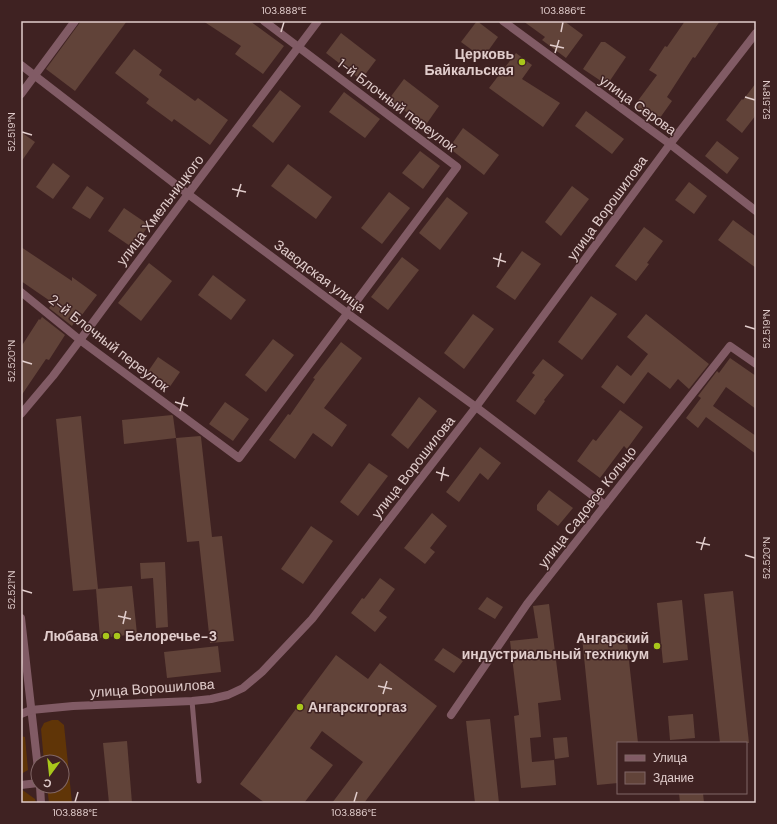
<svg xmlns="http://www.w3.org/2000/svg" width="777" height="824" font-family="'DM Sans',sans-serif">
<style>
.green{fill:#603507}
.building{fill:#614339}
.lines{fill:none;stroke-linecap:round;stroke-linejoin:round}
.lane{stroke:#815b65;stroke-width:5}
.street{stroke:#815b65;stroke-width:8}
.ticks{fill:none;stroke:#e1cdcc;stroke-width:1.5}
.poi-dot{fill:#a9c71b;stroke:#3f2222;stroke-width:1.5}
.labels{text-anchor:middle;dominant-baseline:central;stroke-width:3;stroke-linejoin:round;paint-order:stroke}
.poi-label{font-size:14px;font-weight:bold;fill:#e1cdcc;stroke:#3f2222;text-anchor:end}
.street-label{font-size:14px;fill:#e1cdcc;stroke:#3f2222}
.neatline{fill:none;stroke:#e1cdcc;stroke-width:1.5}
.ticks-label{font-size:10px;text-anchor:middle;fill:#e1cdcc}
</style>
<rect width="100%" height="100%" fill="#3f2222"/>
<g class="green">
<path d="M52,720H58L64,725L72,803H49L47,786H62V762H44L41,729L44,723Z"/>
<path d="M21,736L25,737L28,770L21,774Z"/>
<path d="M21,789L35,799L36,803H21Z"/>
</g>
<g class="building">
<path d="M81,21H127L75,91L46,69Z"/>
<path d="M203,21H250L284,46L263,74L235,54L241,46Z"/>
<path d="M477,21L498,37L483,58L461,42Z"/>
<path d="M523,21H564L583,35L566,58L542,40L545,37Z"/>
<path d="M685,21H720L695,58L693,57L667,97L672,101L657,122L634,106L657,75L649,70L665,46L667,47Z"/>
<path d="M341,33L376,60L361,80L326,53Z"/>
<path d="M601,42H605L626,57L607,85L583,69Z"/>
<path d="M134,49L162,70L159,75L195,101L198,98L228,120L210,145L174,119L172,122L146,103L149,99L115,73Z"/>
<path d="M516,53L532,65L522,79L560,103L543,127L489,88Z"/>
<path d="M404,79L439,106L425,126L389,99Z"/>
<path d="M756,83V115L742,133L726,120L742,99L743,100Z"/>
<path d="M280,90L301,106L273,143L252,126Z"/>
<path d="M344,92L380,119L365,138L329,112Z"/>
<path d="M586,111L624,139L612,154L575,126Z"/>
<path d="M463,128L499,155L484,175L449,148Z"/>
<path d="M21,132L35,142L21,162Z"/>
<path d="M717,141L739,158L727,174L705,156Z"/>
<path d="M420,151L440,166L423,189L402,173Z"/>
<path d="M53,163L70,176L53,199L36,187Z"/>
<path d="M288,164L332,197L316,219L271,186Z"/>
<path d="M689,182L707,196L694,214L675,200Z"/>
<path d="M87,186L104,198L90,219L72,208Z"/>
<path d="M572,186L589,199L561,236L545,222Z"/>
<path d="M389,192L410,208L382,244L361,228Z"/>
<path d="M447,197L468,213L440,250L419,233Z"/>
<path d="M124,208L149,225L133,248L108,231Z"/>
<path d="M733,220L756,237V268L718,240Z"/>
<path d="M644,227L663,241L647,263L649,264L636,281L615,266Z"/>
<path d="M21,247L72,281V277L97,295L75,324V321L72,326L49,308L53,303L21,281Z"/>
<path d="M522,251L541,264L515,300L496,287Z"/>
<path d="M402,257L419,270L388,310L371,297Z"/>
<path d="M149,263L172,281L141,321L118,303Z"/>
<path d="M213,275L246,300L231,320L198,295Z"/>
<path d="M591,296L617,314L582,360L558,342Z"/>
<path d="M473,314L494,329L464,369L444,353Z"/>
<path d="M646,314L709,364L689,389L678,379L670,389L648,372L624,404L601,387L617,365L631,376L648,354L627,337Z"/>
<path d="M42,317L65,335L49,360L46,359L21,396V347L39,319L40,320Z"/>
<path d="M273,339L294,355L266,392L245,375Z"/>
<path d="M341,342L362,358L324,408L347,425L332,447L313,433L295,459L269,440L288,414L290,415L315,379L313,378Z"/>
<path d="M158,357L180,372L169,388L147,373Z"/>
<path d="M730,358L756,376V409L726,387L713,406L756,436V454L706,417L698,428L686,418L701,398L698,396L717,371L719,373Z"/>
<path d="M543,359L564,375L544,400L545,401L535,415L516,401L535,375L532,373Z"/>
<path d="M419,397L437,411L408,449L391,435Z"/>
<path d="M225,402L249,419L233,441L209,424Z"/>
<path d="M620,410L643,427L627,449L624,446L600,478L577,461L593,439L596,441Z"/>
<path d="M172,415L173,416L176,438L124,444L122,420Z"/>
<path d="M81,416L98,589L73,591L56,419Z"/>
<path d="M200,436L201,437L212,537L222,536L234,641L210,643L199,541L187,542L176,438Z"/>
<path d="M480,447L501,463L488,480L480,473L459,502L446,492Z"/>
<path d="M369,463L388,476L358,516L340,502Z"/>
<path d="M549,490L573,508L558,526L537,510V505Z"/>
<path d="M432,513L447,526L430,548L435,552L425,564L404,548Z"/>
<path d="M311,526L333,541L303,584L281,569Z"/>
<path d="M165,562L168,627L156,628L153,578L141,579L140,563Z"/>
<path d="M380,578L395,589L379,611L387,617L375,632L351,613L362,598L364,599Z"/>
<path d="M132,586L137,634L100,638L96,589Z"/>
<path d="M733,591L749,743H720L704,594Z"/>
<path d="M487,597L503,607L495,619L478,609Z"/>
<path d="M682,600L688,660L663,663L657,603Z"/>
<path d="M549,604L561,700L538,703L541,737L530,738L532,762L554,760L556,785L521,788L514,716L519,715L510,641L538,638L533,606Z"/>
<path d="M626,633L638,743H618V783L597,785L582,637Z"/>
<path d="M218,646L221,672L167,678L164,652Z"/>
<path d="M443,648L463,661L454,673L434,660Z"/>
<path d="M336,655L368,679L380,663L437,706L364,803H332L363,762L322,731L310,748L333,765L304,803H265L240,784Z"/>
<path d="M693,714L695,738L670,740L668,716Z"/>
<path d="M490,719L499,803H475L466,721Z"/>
<path d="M567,737L569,757L555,759L553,738Z"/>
<path d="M127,741L132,803H109L103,743Z"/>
<path d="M679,793H703L704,803H680Z"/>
</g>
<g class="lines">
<path class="lane" d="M192,701L199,781"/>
<g class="street">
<path d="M503,21L670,144L756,211"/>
<path d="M21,65L188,194L347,313L476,407L605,505"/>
<path d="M21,94L75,21"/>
<path d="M21,292L80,340L239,458L457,167L264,21"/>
<path d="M21,414L53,376L80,340L188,194L318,21"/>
<path d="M21,618L38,769"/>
<path d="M21,714L31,710L73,706L192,701L211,699L228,695L243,688L262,672L312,619L476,407L670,144L756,33"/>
<path d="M451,715L527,604L605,505L730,346L756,364"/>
<path d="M21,785L38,783"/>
<path d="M40,786L41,803"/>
</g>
</g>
<path class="ticks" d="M281,32L284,22M561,32L563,22M550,45L564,48M555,53L559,40M745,97L755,100M22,132L32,135M232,189L246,192M237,197L241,184M493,258L506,262M498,267L501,253M745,326L755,329M22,361L32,364M175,402L188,406M180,411L184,397M436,472L449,476M441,481L444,467M696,542L710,545M701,550L705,537M745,555L755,558M22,590L32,593M118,616L131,619M123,624L126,611M378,686L392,689M383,694L387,681M75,802L78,792M354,802L357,792"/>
<g class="poi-dot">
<circle cx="522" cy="62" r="4"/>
<circle cx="106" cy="636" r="4"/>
<circle cx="117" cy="636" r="4"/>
<circle cx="657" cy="646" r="4"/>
<circle cx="300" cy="707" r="4"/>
</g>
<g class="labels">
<g class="poi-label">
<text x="514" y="54">Церковь<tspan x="514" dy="16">Байкальская</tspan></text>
<text x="98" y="636">Любава</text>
<text x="125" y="636" text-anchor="start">Белоречье-3</text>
<text x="649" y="638">Ангарский<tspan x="649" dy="16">индустриальный техникум</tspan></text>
<text x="308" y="707" text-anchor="start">Ангарскгоргаз</text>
</g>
<g class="street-label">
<text transform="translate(397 105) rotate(37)">1-й Блочный переулок</text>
<text transform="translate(638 105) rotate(36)">улица Серова</text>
<text transform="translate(607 208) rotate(-54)">улица Ворошилова</text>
<text transform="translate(160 210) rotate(-53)">улица Хмельницкого</text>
<text transform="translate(320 276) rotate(37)">Заводская улица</text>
<text transform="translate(109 343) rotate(38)">2-й Блочный переулок</text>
<text transform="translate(413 467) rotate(-52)">улица Ворошилова</text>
<text transform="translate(587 507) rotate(-52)">улица Садовое Кольцо</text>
<text transform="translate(152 688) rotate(-4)">улица Ворошилова</text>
</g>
</g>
<rect width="777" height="824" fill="none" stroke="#3f2222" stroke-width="44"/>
<rect x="617" y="742" width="130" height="52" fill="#3f2222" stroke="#806666"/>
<rect x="625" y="755" width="20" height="6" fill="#815b65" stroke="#806666"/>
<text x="653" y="762" font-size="12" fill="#e1cdcc">Улица</text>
<rect x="625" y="772" width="20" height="12" fill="#614339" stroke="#806666"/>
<text x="653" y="782" font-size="12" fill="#e1cdcc">Здание</text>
<g transform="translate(50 774) rotate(195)"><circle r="19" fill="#3f2222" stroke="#806666"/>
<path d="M0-3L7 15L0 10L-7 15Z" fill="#a9c71b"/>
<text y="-6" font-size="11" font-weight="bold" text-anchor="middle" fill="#e1cdcc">С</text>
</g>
<rect x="22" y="22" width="733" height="780" class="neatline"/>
<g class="ticks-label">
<text x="284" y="14">103.888°E</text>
<text x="563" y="14">103.886°E</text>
<text transform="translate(766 100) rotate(-90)" y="4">52.518°N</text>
<text transform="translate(11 132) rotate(-90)" y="4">52.519°N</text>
<text transform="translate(766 329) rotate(-90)" y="4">52.519°N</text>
<text transform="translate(11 361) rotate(-90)" y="4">52.520°N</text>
<text transform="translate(766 558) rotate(-90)" y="4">52.520°N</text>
<text transform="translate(11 590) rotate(-90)" y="4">52.521°N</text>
<text x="75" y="816">103.888°E</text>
<text x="354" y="816">103.886°E</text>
</g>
</svg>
